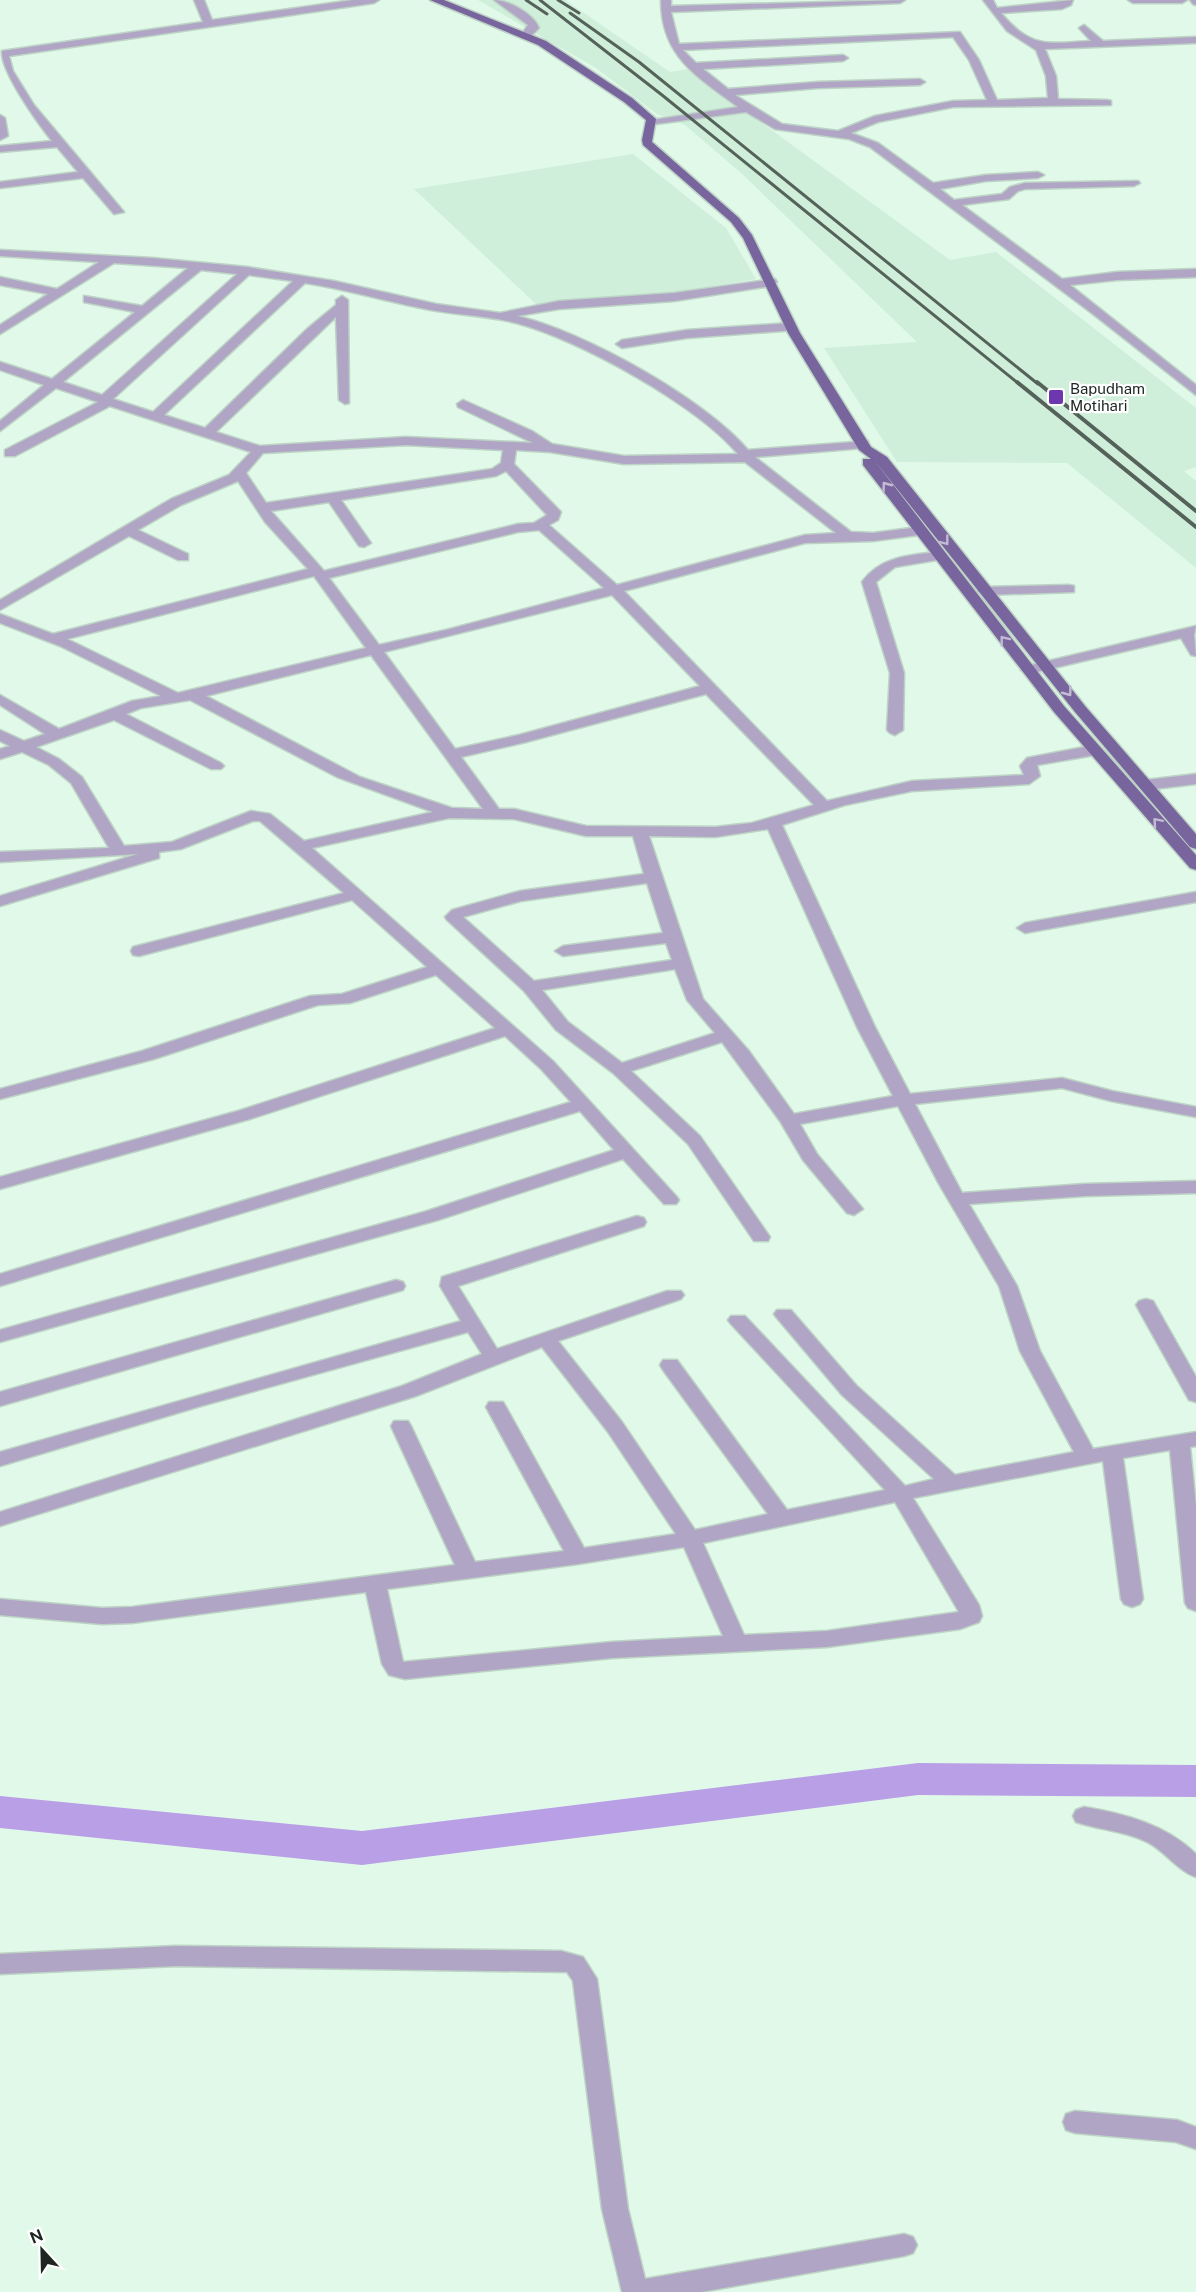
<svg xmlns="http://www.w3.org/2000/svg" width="1196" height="2292" font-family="'Public Sans',sans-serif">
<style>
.built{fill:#cfefdb}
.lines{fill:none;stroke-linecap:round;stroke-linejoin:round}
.river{fill:#b99fe6;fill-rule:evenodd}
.minor-casing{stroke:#bdd3c5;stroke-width:3}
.major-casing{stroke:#bdd3c5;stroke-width:3}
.minor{fill:#b0a5c5;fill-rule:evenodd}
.major{fill:#79659d;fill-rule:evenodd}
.rail-far1{stroke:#55625a;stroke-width:3}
.rail{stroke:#55625a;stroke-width:4}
.oneway{stroke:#c3bad3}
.poi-dot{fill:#6d38ae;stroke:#fff;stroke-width:2}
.labels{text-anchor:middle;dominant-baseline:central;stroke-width:4.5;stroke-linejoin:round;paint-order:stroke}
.far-poi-label{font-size:15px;fill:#1d2621;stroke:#fff;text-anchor:start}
</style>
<rect width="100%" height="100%" fill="#e0f9e9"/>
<g class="built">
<path d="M478,0H565L670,72L688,69L950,260L996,252L1196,408V467L1184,471L1196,481V568L1067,463L897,462L824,348L917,342L740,172L685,125L657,114L596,68Z"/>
<path d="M633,154L726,228L756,279L656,295L537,305L414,189Z"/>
</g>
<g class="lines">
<path class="river" d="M918,1763L1196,1765V1797L918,1795L362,1865L0,1828V1796L362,1831Z"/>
<defs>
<g id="minor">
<path d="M194,0H204L212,20L353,0H379L374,3L9,56L13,71L34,105L124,212L114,214L83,178L0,188V182L78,172L57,147L0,152V146L52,141C39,125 0,71 2,51L203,22Z"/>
<path d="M494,0C508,0 534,14 539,28L530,37H522L521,35L528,25Z"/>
<path d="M661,0H671V6L905,0L900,3L671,12L679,44L960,32L979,60L997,100L1048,98L1046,76L1036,50L1007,31L983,0H993L997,8L1073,0L1071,5L1062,9L1001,13C1032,50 1048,43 1091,41L1079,28L1084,25L1103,41L1196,37V43L1045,49L1056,76L1058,99L1107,100L1111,101V105L953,107L878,122L851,133L878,143L933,183L986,175L1038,172L1044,175L1038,178L986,181L940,189L954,200L1002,194L1010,187L1025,183L1138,181L1140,183L1134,186L1025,189L1018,191L1009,199L962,205L1062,279L1117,272L1196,269V277L1117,280L1070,285L1196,385V395L1093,314L870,147L849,139L775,129L746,112L648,125V121L652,120L738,107C696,76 661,56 661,0ZM953,37L969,60L987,100L953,101L875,116L838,131L782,124L735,95L818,88L920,85L925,82L920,79L818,82L728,89L703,69L843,61L848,58L843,55L696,63L683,50Z"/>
<path d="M1128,0H1187L1182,3H1133Z"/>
<path d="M1190,0H1196V5L1193,4Z"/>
<path d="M0,115L5,118L8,136L0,140Z"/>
<path d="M0,250L152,258L247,267L334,281L436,304L500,313L559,301L674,293L775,279L777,282L771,286L674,301L559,309L517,316C583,331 705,399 748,450L868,441V447L863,448L755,457L851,532L873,533L919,527L926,531L919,535L873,541L805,543L624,591L827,801L912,781L1024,775L1020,766L1027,758L1095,745L1103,750L1095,755L1037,765L1040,776L1029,784L912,791L845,805L782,825L875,1027L910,1094L1062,1078L1112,1091L1196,1107V1117L1111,1101L1062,1088L915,1104L962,1193L1085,1184L1196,1181V1193L1085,1196L969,1204L1017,1286L1040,1351L1093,1449L1196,1432V1446L1190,1447L1196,1506V1611L1188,1608L1185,1603L1170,1450L1123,1458L1143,1599L1140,1604L1132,1607L1124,1604L1121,1599L1103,1461L913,1498L979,1605L982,1616L979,1622L960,1629L827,1647L612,1658L405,1679L389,1675L382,1664L366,1592L132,1623L102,1624L0,1615V1599L102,1608L132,1607L455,1565L391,1426L394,1421H408L411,1426L475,1562L564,1551L486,1407L489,1402H503L506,1407L584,1548L676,1534L608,1432L542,1347L416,1396L0,1526V1512L402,1386L482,1354L468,1332L201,1406L0,1466V1452L461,1321L440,1286L442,1277L637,1216L644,1218L646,1222L644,1226L458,1286L497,1349L667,1291H681L684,1295L681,1299L558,1341L622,1422L695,1530L768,1514L663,1370L660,1365L663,1360H677L787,1510L885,1490L731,1324L728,1320L731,1316H745L905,1486L934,1479L842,1395L777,1318L774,1314L777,1310H791L856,1385L955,1475L1074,1452L1020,1351L999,1286L939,1184L898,1106L800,1124L817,1154L863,1209L854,1215L847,1213L803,1160L780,1121L722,1042L631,1071L700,1136L770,1237L768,1241H754L688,1144L613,1073L556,1030L524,991L447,920L445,917L452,910L520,891L644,874L633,836H586L514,819L449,818L312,848L553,1061L676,1196L679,1200L676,1204H664L623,1159L438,1220L0,1342V1330L424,1212L614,1150L580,1111L0,1286V1274L571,1102L541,1069L505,1036L250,1119L0,1189V1177L238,1111L495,1028L436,975L350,1003L318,1005L154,1059L0,1099V1089L142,1051L310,996L342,994L427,967L352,900L139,956L133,955L131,951L133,947L344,893L260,821H253L181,849L159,852V858L0,906V896L138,854L0,862V852L109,848L71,783L49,765L22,752L0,759V749L10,746L0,741V730L24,741L45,734L0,705V695L59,729L132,701L161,696L60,646L0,623V614L53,634L308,569L265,522L238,481L181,505L138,530L188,554V560H178L129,536L0,610V600L171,499L229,475L251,452L110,406L15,456H5V450L98,402L56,388L0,431V421L44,385L0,370V362L52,379L135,312L84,302V296L142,306L188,268L114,263L0,334V325L48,294L0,285V277L57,289L99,262L0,256ZM201,270L237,274L102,395L63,382ZM249,275L293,281L153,412L113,399ZM305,283C344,289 382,300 421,308C452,315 485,315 516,323C578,339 697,405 738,454L624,456L552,444L532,431L463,400L457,404L458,407L533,443L406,437L260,446L216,432L336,317L339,400L345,404L349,403L348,300L342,296L336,300V305L307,329L205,428L164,415ZM406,445L503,450L501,463L492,469L266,503L246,473L263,453ZM516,450L550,452L624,464L745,462L836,533L805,535L617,585L549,525L558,520L561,512L514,464ZM506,471L547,515L534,523L518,524L324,571L271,511L329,502L359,546L364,547L371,543L341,500L496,476ZM539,530L604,588L446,630L379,645L329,578L518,532ZM314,576L366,648L178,693L67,639ZM612,595L700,686L519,735L455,749L384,652ZM371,655L483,809L452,808L360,777L206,696ZM706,694L814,805L752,823L715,827L586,826L514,809H499L461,757L526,742ZM190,700L337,777L433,812L304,841L270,814L251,811L172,842L124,846L82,777L59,759L36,747L114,720L211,769H221L224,766L221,763L126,714L141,708ZM768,829L857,1027L893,1096L794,1114L749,1051L703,999L649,836L715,837ZM647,883L663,933L563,946L555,951L563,956L666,943L672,960L534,981L463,917L521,901ZM675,969L687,1000L715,1033L622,1063L568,1022L542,990ZM895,1502L959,1612L827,1631L744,1635L703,1543ZM684,1547L723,1636L612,1642L403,1662L387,1589L578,1564Z"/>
<path d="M791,323L795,324V330L687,338L622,348L616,344L622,340L687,330Z"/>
<path d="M938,552L945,556L943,559L895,567L876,582L904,673L903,730L895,735L890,733L887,730L890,673L862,582C880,557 909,555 938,552Z"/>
<path d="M1069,585L1074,586V592L984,595L977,591L984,587Z"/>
<path d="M1196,626L1194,635L1196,656L1191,655L1181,638L1028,674L1021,670L1023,667Z"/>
<path d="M1196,774V784L1146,790L1138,785L1146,780Z"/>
<path d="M1196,892V902L1025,933L1017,928L1025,923Z"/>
<path d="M396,1280L403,1282L405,1286L403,1290L0,1406V1392Z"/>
<path d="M1146,1299L1153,1301L1196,1377V1402L1189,1400L1136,1305L1139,1301Z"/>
<path d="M1084,1807C1125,1814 1165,1824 1196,1854V1877C1178,1871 1165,1851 1147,1842C1125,1831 1100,1830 1076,1822L1073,1816L1076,1810Z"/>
<path d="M176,1946L561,1951L583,1957L597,1979L628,2209L645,2279L904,2234L913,2237L917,2245L913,2253L904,2256L701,2292H622L602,2209L573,1981L567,1972L176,1966L0,1974V1954Z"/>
<path d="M1075,2111L1177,2120L1196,2127V2149L1176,2142L1075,2133L1066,2130L1063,2122L1066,2114Z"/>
</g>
<path id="major" d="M430,0H444L546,41L632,98L656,119L652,142L739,218L752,235L800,333L871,447L887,457L1085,706L1196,834V849L1190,847L1075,712L874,460L1064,706L1196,855V870L1190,868L1054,712L863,465V459H871L859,450L788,333L743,238L731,222L643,145L642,140L646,120L624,102L538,45Z"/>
</defs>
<use href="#minor" class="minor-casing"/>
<use href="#major" class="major-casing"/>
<use href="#minor" class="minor"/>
<use href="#major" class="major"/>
<g class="rail-far1">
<path d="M526,0L547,14"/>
<path d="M540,0L662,95L1019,384"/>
<path d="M558,0L579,13"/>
<path d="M570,13L639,62L1038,384"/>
</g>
<g class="rail">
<path d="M1017,382L1196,527"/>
<path d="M1037,382L1196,511"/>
</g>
</g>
<defs><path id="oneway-chevron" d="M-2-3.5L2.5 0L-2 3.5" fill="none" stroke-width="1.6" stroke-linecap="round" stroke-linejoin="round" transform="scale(1.5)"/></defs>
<g class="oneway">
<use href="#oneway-chevron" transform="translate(886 486) rotate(-127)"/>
<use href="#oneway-chevron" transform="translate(945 541) rotate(52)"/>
<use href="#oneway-chevron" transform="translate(1004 640) rotate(-128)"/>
<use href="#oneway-chevron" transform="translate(1068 692) rotate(53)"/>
<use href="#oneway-chevron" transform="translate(1157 822) rotate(-131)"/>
</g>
<rect class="poi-dot" x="1048" y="389" width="16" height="16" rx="3"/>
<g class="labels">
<g class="far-poi-label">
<text x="1070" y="388">Bapudham<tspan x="1070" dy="17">Motihari</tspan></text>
</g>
</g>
<g transform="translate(42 2250) rotate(338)" stroke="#ffffff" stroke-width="4.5" paint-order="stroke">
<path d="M0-4.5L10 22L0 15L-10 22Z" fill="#1d2621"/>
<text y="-9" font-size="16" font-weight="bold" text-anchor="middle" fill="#1d2621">N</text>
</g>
</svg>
